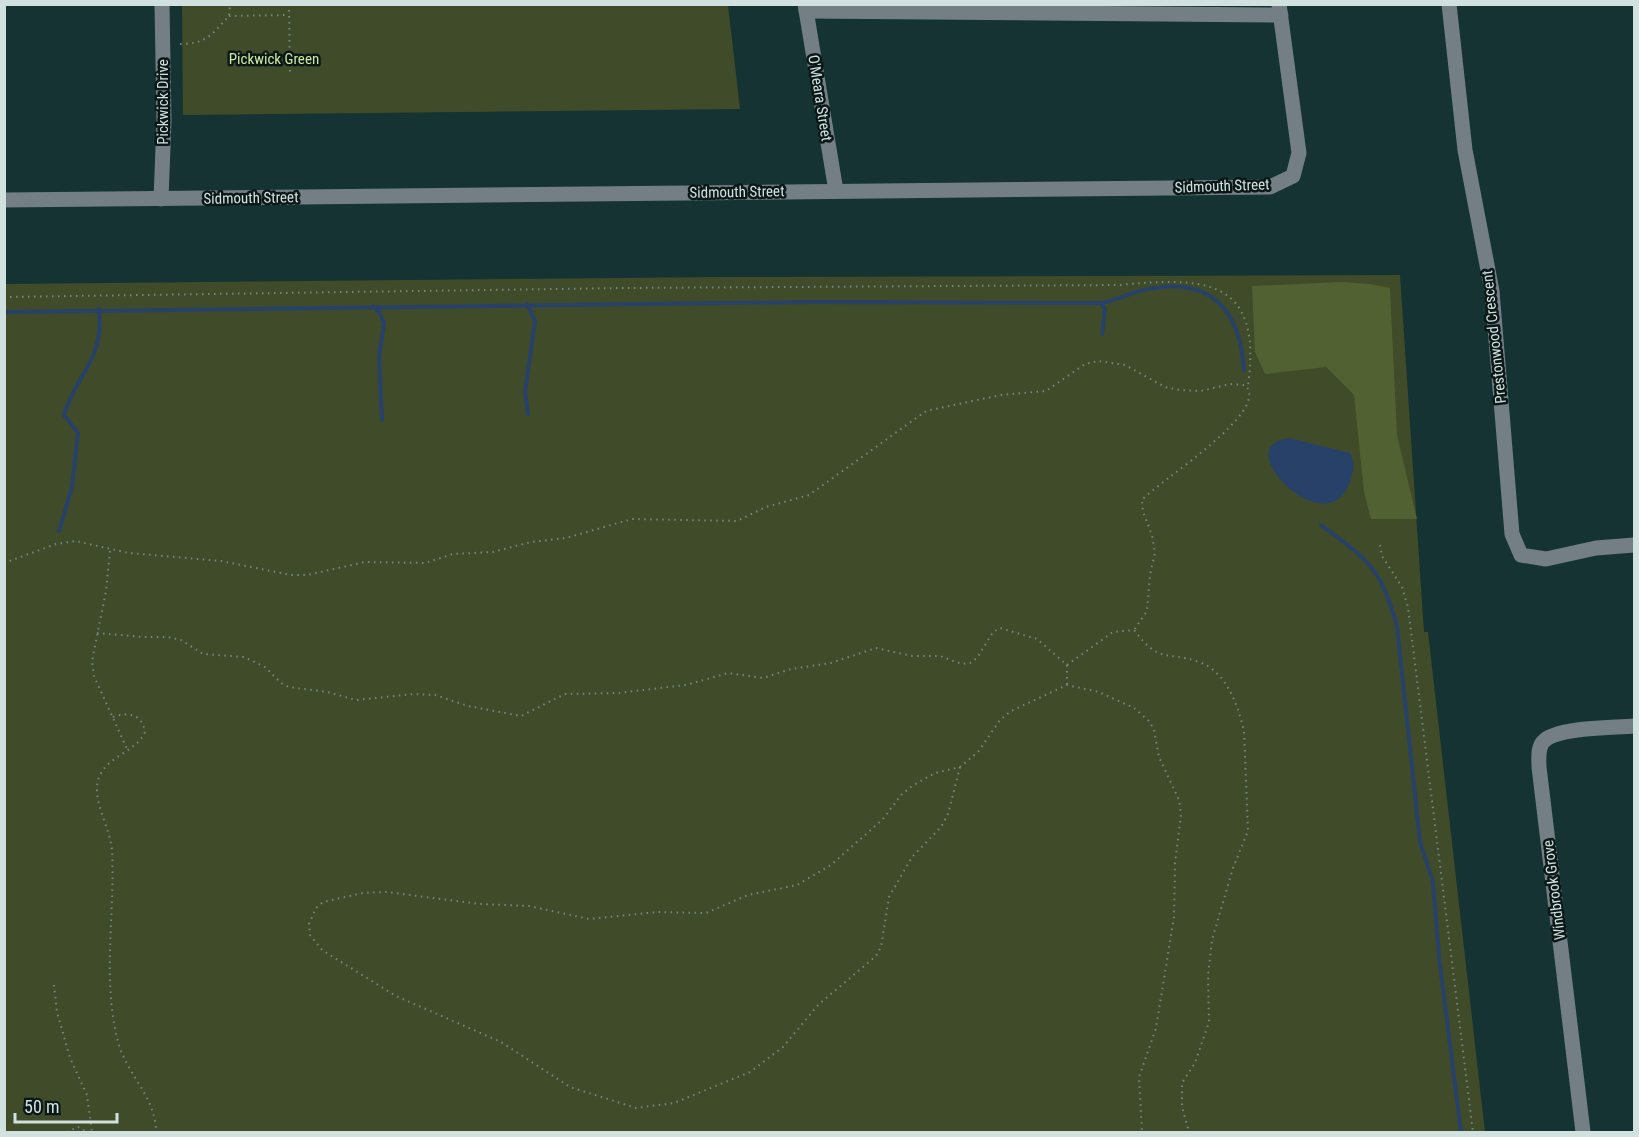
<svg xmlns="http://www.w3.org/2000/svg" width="1639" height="1137" font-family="'Roboto Condensed',sans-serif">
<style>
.green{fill:#404b29}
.forest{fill:#516131}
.water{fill:#284168}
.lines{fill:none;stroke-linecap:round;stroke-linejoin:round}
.stream{stroke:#284168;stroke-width:4}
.path{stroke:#708887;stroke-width:2;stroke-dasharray:1.5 4.5;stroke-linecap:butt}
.minor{stroke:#737f85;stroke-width:15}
.labels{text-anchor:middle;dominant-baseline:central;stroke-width:5;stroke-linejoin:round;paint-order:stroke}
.park-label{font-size:15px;fill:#cee99b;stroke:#0b1817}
.street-label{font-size:15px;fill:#d0e1e0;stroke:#0b1817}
</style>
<rect width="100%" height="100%" fill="#143332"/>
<g class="green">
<path d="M182,5H728L740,109L183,115Z"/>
<path d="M1400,275L1424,632H1428L1485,1132H5V284L723,277Z"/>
</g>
<path class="forest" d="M1341,282L1370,284L1390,288L1397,435L1417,519H1371L1364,492L1354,395L1326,367L1265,374L1255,352L1252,286Z"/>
<path class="water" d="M1289,438L1350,453C1356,464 1353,474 1349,484C1328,540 1243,460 1276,442C1279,440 1285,439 1289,438Z"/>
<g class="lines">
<g class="stream">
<path d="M527,304L535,321L525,392L528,414"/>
<path d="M1101,304L1105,309L1102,334"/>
<path d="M373,306L379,312L384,323L379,357L382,420"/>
<path d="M4,312L814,302L1100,303C1116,301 1129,293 1144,290C1209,275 1240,308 1244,370"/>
<path d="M1321,525C1368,560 1381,567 1397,626L1420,842L1433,882L1439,957L1461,1132"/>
<path d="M59,531L72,487L78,433L64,415C78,370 104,362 99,309"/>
</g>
<g class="path">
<path d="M289,4L290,76"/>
<path d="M229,16L289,15"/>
<path d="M180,44C207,44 212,34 229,16L230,4"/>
<path d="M4,297L624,288L1119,285C1204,277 1263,277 1248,386"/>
<path d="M1380,545L1382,556L1402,587L1408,607L1473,1132"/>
<path d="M110,551L106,591L92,661L94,676L127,749"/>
<path d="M4,563L56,544L75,541L129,553L221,561L291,575H307L365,562L425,563L453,554L493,552L531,542L566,538L632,519L737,521L766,507L809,495L926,411L1001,395L1046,391L1085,364L1098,361L1125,365L1165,387L1180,390L1201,391L1230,384L1245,385C1273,411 1156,483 1142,500L1143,512L1152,535L1155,553L1150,575L1147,611L1134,630"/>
<path d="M97,633L143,637H168L181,640L203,654L244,657L265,667L281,683L289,687L327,692L356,700L414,694L435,695L468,706L521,716L565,694L618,693L686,685L728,673L763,678L791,669L831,663L876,648L912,656H940L962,664L970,663L977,658L993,632L1000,628L1037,639L1067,665"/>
<path d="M1067,665L1113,632L1134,630C1161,665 1164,650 1199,662C1226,671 1238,705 1244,731L1248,831L1233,868L1212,940L1208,975L1209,1022L1195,1063L1182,1083V1107L1189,1132"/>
<path d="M1067,665V685"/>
<path d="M113,717C127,712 142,713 145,732C137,751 110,755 100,775C89,797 111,828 112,851C115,914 102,980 118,1042C127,1075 156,1097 156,1132"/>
<path d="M960,767L948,814L941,827L912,857L889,897L881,947L876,956L818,1005L783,1047L750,1072L674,1103L636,1108L570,1087L501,1042L396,996L322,950L310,935L309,924L316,908L323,902L363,893L387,892L479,904L529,906L589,919L657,912L706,913L748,895L797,885L831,865L883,819L901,795L912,786L935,773L960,767L978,752L1000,720L1011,711L1067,685L1099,692L1134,708L1149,721L1154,730L1159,757L1179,800L1181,815L1175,863L1174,917L1156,1028L1139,1077L1142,1132"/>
<path d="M54,985L57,1012L70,1058L87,1095L92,1132"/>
<path d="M67,1132L78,1127L87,1132"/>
</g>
<g class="minor">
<path d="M805,4L836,191"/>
<path d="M1449,4L1465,150L1492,291L1512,534L1521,555L1546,559L1596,548L1634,545"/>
<path d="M806,11L1281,15"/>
<path d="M161,199L164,121L162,4"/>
<path d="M4,200L1270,187L1293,176L1299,153L1279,4"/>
<path d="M1583,1132L1539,767C1539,758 1537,746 1545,740C1560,727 1614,728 1634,726"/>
</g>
</g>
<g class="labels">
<g class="park-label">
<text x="274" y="59">Pickwick Green</text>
</g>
<g class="street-label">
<text transform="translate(820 98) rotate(81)">O'Meara Street</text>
<text transform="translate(163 102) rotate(-90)">Pickwick Drive</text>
<text transform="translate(1222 186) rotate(-2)">Sidmouth Street</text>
<text transform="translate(737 192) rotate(-1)">Sidmouth Street</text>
<text transform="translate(251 198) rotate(-1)">Sidmouth Street</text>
<text transform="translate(1494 337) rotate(-96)">Prestonwood Crescent</text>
<text transform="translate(1554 890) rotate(-97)">Windbrook Grove</text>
</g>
</g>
<rect width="1639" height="1137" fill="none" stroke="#d0e1e0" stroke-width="12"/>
<path d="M15 1113v9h102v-9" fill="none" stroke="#d0e1e0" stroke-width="3"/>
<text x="24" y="1113" font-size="18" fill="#d0e1e0" stroke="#0b1817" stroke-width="4.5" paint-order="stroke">50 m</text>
</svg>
